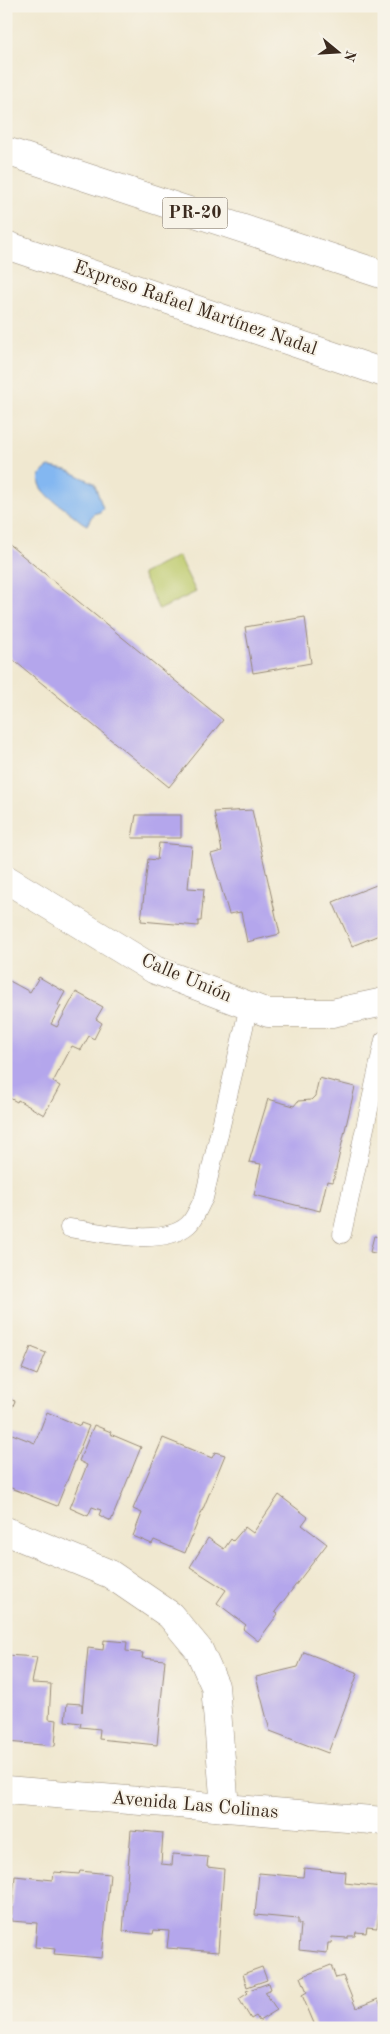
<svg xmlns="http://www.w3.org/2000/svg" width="390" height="2034" font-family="'Old Standard TT',serif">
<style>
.green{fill:#becb6d;stroke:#7c7a46}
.water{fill:#83b7f1;stroke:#5f7088}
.building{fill:#b4a6ec}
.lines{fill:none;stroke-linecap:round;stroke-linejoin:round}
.service-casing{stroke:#968977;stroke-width:19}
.minor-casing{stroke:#968977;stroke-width:29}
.motorway-casing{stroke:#968977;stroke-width:29}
.service{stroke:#fff;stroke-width:18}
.minor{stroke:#fff;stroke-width:28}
.motorway{stroke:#fff;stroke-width:28}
.labels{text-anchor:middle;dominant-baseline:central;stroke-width:4;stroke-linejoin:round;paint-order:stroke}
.shield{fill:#f7f3e8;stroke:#73665b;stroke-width:1}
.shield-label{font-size:18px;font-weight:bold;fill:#3b2a1e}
.street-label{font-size:19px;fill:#3b2a1e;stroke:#f7f3e8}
</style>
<rect width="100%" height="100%" fill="#f7f3e8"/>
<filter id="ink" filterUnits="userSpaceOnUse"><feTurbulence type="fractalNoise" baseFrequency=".02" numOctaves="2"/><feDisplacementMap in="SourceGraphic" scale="10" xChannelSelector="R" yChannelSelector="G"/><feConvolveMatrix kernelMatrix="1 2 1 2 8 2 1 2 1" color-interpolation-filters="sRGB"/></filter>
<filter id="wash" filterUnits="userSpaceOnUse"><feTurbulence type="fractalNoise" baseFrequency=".0096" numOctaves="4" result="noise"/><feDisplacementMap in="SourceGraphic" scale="20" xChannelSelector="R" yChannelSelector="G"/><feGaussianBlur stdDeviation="1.12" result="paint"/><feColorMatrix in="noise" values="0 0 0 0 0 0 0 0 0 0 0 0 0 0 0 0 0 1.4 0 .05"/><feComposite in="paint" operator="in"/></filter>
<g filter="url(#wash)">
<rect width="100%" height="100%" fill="#f0e8d0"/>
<path class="green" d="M178,556L196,592L159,610L142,574Z"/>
<path class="water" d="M49,467L67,470L94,483L103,508L100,512L93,514L87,525C80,522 75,516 68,511C57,503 23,482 49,467Z"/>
<g id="blocks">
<g class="building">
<path d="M6,542L223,720L169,787L6,654Z"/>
<path d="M305,617L311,663L253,673L245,627Z"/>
<path d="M252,810L280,934L247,942L241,912L229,914L211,854L222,851L214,812Z"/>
<path d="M136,815H181V838H132Z"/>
<path d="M159,843L192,846L188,888L204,889L201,921H198V926L141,921L148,859L157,860Z"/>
<path d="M384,882V933L352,946L333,902Z"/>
<path d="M39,977L65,992L58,1005L61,1006L51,1024L57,1027L76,992L103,1007L96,1019L102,1023L94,1039L89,1036L81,1050L72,1046L53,1082L60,1086L44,1115L18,1100L17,1102L6,1096V979L30,992Z"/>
<path d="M319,1078L355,1087L333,1182L327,1181L320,1211L254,1195L261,1164L249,1162L268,1099L294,1106L298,1101L311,1100L315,1096Z"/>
<path d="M374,1236L384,1238V1255L370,1252Z"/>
<path d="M31,1347L46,1353L37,1375L22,1369Z"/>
<path d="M6,1398L15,1401L6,1422Z"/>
<path d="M47,1412L80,1426L81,1423L89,1426L57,1506L6,1486V1447L12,1434L35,1443Z"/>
<path d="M94,1425L111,1432L110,1434L141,1447L111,1521L99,1515L101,1510L92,1507L88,1516L70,1508L87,1465L79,1461Z"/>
<path d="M163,1438L212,1458L215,1452L225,1455L185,1553L154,1540L152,1544L133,1536L142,1513L133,1509Z"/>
<path d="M279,1495L308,1517L302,1525L327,1544L275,1612L278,1614L258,1641L243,1629L246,1625L217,1603L226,1590L190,1567L208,1538L224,1549L231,1539L233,1541L245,1527L253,1533Z"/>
<path d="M104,1640L127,1642L126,1651L143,1653L142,1658L165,1660L157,1745L99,1739L100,1729L80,1727L81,1723L65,1721L67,1703L82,1704V1712L88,1648L103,1650Z"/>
<path d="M304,1652L358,1673L328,1753L270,1731L256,1677L298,1667Z"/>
<path d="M6,1655L37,1657L32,1683L51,1684L49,1719L57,1720L55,1746L6,1742Z"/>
<path d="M131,1830L163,1833L161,1864L172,1865L173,1854L208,1857L207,1867L224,1869L218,1952L167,1948L169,1931L154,1930L153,1934L123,1931Z"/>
<path d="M304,1868L346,1872L345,1883L382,1887L377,1928L367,1927L366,1933L356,1932L355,1936H348V1938L332,1937L331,1943H328L327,1953L299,1950L301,1924H298V1919L255,1915L259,1873L303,1877Z"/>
<path d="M80,1871L110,1874L102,1958L54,1954L55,1949L35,1947L37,1923L11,1921L15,1876L53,1880L54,1872L79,1874Z"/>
<path d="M331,1965L336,1978L343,1976L356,2008L378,1999L384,2013V2028H316L302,1995L307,1992L301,1977Z"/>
<path d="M262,1967L267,1980L247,1987L243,1974Z"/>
<path d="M269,1983L271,1989L265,1992L277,2010L259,2021L256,2016L251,2019L239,1999L248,1993L246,1991Z"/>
</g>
</g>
</g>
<g filter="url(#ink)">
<use href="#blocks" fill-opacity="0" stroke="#968977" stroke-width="1"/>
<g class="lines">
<defs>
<g id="service">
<path d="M69,1228C102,1232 162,1248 188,1225C195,1219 199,1206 204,1198L249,1006"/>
<path d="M342,1234L384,1040"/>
</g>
<g id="minor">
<path d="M6,879L155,970L268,1013H332L384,1002"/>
<path d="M6,1531L110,1574L170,1615L199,1650L215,1686L225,1808"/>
<path d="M6,1790L384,1821"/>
</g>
<g id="motorway">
<path d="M6,151L384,275"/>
<path d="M6,245L384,373"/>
</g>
</defs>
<use href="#service" class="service-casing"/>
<use href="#minor" class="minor-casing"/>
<use href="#motorway" class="motorway-casing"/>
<use href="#service" class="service"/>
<use href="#minor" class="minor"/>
<use href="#motorway" class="motorway"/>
</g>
</g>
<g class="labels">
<rect class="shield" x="162.5" y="197.5" width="65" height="31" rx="4"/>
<g class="shield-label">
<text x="195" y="213">PR-20</text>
</g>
<g class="street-label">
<text transform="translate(195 309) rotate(19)">Expreso Rafael Martínez Nadal</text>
<text transform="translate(186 979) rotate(23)">Calle Unión</text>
<text transform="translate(195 1806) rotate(5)">Avenida Las Colinas</text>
</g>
</g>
<rect width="390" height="2034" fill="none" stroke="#f7f3e8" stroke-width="25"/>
<g transform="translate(338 52) rotate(108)" stroke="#f7f3e8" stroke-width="4" paint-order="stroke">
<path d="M0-4L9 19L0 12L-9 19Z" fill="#3b2a1e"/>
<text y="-8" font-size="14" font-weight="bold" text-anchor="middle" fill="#3b2a1e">N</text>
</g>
</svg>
